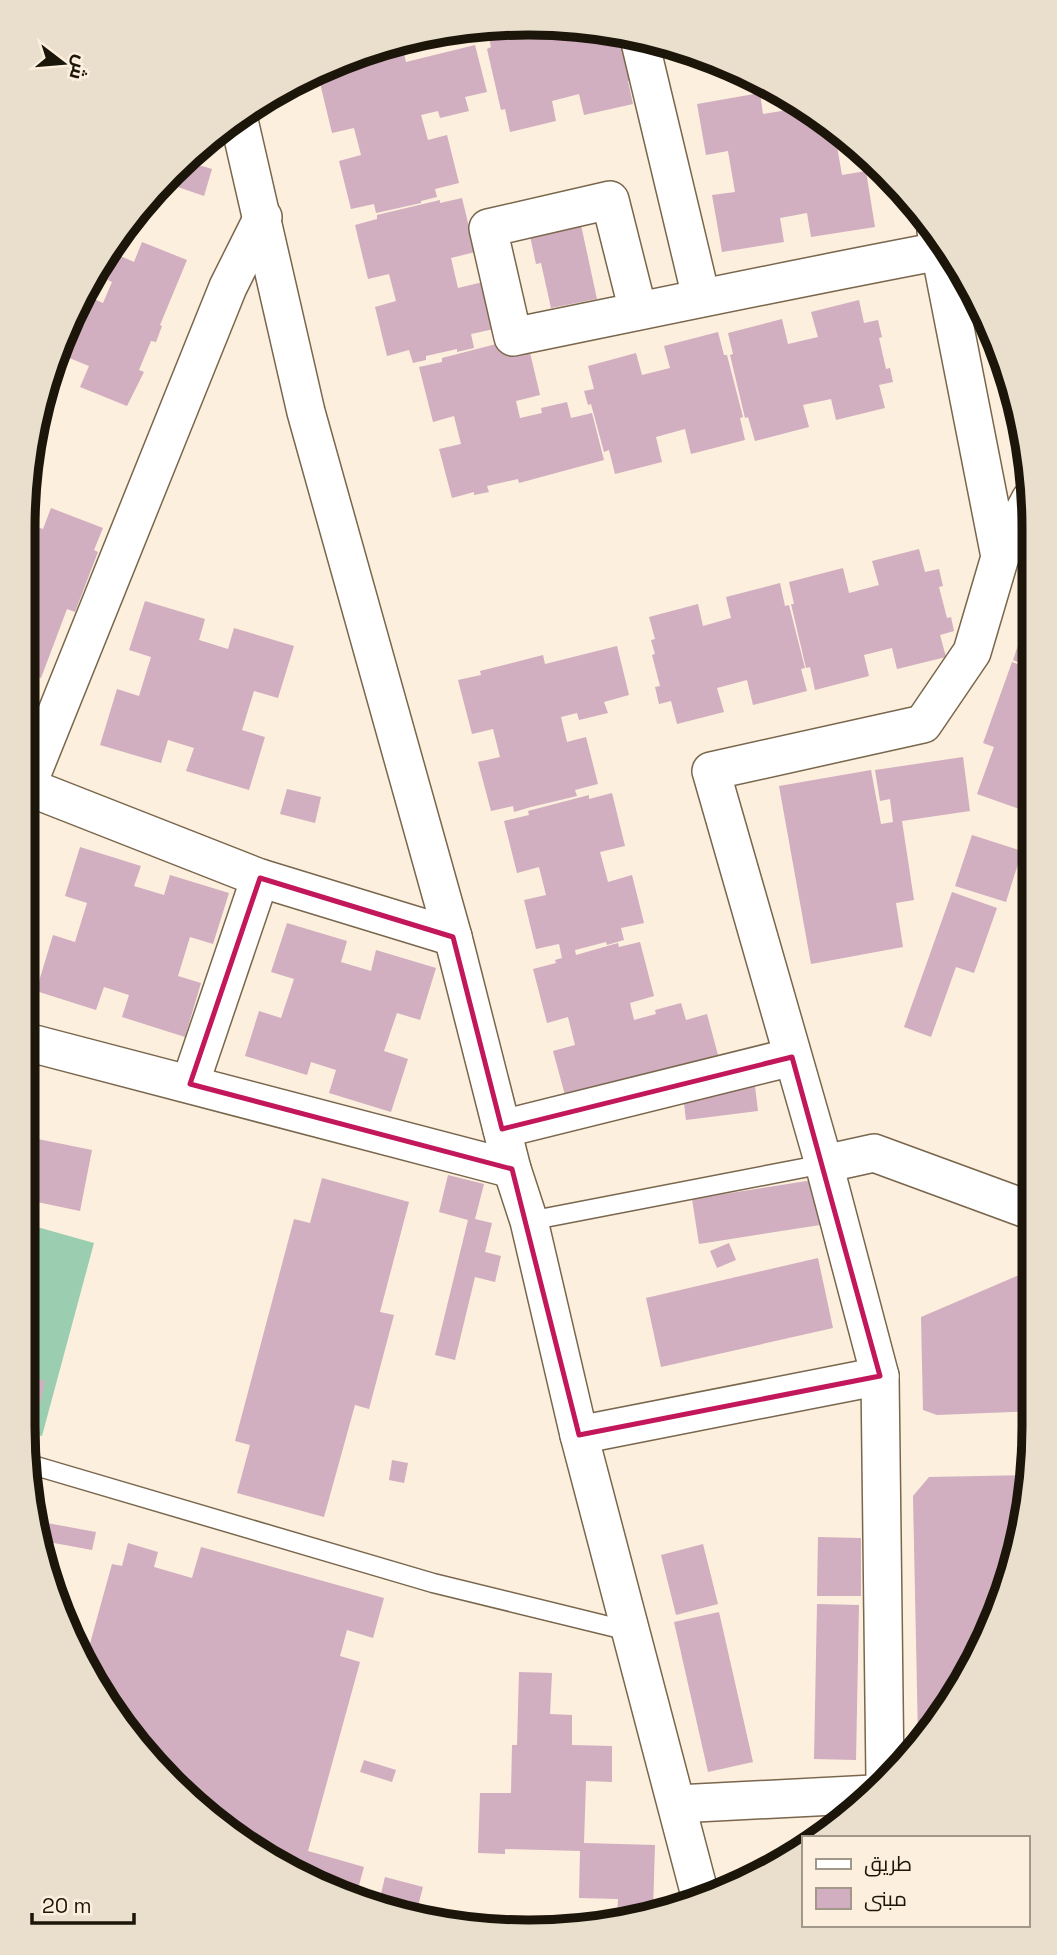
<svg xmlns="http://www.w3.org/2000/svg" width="1057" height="1955" font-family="'Space Grotesk',Cairo,sans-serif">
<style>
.pitch{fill:#9bceb0}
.building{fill:#d1aec0}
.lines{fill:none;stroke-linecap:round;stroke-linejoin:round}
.service-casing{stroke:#79664c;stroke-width:21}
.minor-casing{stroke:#79664c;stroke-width:40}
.service{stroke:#fff;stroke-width:18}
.minor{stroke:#fff;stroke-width:37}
.marked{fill:none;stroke:#c2185b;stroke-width:5;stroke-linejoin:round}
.rim{fill:none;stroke:#1c150a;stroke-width:9}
</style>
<rect width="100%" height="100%" fill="#fcefdd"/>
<path class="pitch" d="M23,1223L94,1243L42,1436L24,1431L23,1426Z"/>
<g class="building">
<path d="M495,24L533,25L536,39L566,32L564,26L594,27L628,35L641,77L628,81L633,104L584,115L579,94L552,101L556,121L510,132L505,109L501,110L487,49L491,47L486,25Z"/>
<path d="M475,45L487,92L465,97L469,111L440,118L438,111L421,115L428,140L447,135L459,183L435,189L437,197L421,201V203L376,213L374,204L351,209L339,161L361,155L354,128L332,133L319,79L342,73L341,69L404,54L406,62Z"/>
<path d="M760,93L763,114L794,109L792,99L839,134L835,135L842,175L866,171L875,227L811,237L807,213L780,218L784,242L722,252L712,195L735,192L728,151L706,155L697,104Z"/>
<path d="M185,161L212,169L204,196L172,185L177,168Z"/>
<path d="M462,198L475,252L451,258L458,288L483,282L494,329L471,334L474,348L457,352V349L426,356V360L413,363L409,350L387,356L375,307L396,301L389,274L368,279L355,225L377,219V215L440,200V203Z"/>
<path d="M581,225L597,299L551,308L541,263L536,264L530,236Z"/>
<path d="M142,242L187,260L160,325L162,326L156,342L151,341L139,370L144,372L127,406L80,387L89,366L62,355L54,376L50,374L90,276L93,272L97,273L87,296L103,303L112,282L108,280L118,255L134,262Z"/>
<path d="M859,300L864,323L878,320L882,337L879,338L886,369L890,368L893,382L879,385L885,408L836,420L831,399L803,405L809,427L755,441L748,417L745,418L730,355L733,354L728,333L782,319L788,344L818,337L811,312Z"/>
<path d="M718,332L724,355H727L743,417L740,418L745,440L691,454L685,429L656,437L662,462L615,474L609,450L604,452L591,404L588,405L584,391L594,389L588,366L636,353L642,375L670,368L664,346Z"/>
<path d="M527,340L540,395L516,401L520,418L542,413L541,408L567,402L571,418L592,413L604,460L519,483L518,479L487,486L489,492L474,495V492L452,498L439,449L461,444L454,416L433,422L419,367L442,362V358L504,342Z"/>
<path d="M51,508L103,528L94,550L98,552L75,612L67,609L41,678L24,672V522L43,529Z"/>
<path d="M919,549L925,572L939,569L943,586L939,587L947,618L951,617L954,631L940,635L946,657L897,669L892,648L864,655L869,676L815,690L810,667L806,668L791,604H794L789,582L843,568L849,593L879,585L872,561Z"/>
<path d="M780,583L785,606L789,605L805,668L801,669L807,691L753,705L747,680L717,688L724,712L677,724L671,701L659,704L655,687L660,686L652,655L655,654L651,640L655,639L649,617L698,604L703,626L731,618L726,597Z"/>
<path d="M145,601L205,619L199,640L228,649L234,628L294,646L278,698L254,691L242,730L265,737L249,790L186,771L194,748L168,740L161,763L100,745L117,689L139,696L151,657L129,650Z"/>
<path d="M1030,610L1031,667L1013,660Z"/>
<path d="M617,646L629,695L604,702L608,713L579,720L577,713L561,717L567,742L586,737L598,784L575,790L577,796L531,807L514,812L513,806L491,811L478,762L500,757L493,729L472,734L458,680L481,675L480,671L543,655L545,664Z"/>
<path d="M1012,662L1031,669V813L977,794L994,747L983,743Z"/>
<path d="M963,757L970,811L902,821L914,900L896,903L903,947L811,964L779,786L871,770L881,824L893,822L890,799L880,801L875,770Z"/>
<path d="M287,789L321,797L315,823L280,814Z"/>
<path d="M612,793L625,846L600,852L608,882L632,875L644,923L621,928L624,940L607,945L606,942L575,950L576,955L618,943L619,947L640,942L654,996L630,1003L634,1020L656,1014L655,1010L681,1003L686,1020L707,1014L718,1055L565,1095L553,1051L575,1045L568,1017L547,1023L533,969L556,963L555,960L562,958L559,944L536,949L524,900L546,895L539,867L517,873L504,821L529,815L528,811L589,795V799Z"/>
<path d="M972,835L1022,851L1006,902L955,886Z"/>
<path d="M80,847L141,866L134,886L164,895L170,875L229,893L213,944L190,937L178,976L201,983L185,1037L122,1017L129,995L104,987L96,1010L36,991L53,935L75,942L87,903L65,896Z"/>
<path d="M952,892L997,908L974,973L956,967L931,1037L904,1027Z"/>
<path d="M287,923L347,941L341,962L371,971L376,950L436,968L420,1020L397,1013L384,1051L408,1059L391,1112L329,1093L336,1070L311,1062L307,1075L245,1056L259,1011L281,1018L294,979L271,972Z"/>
<path d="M754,1078L758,1111L686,1120L682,1087Z"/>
<path d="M23,1136L92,1150L80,1211L23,1199Z"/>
<path d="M448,1175L484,1184L475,1219L492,1223L485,1252L501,1256L495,1282L475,1277L455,1360L435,1355L468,1220L439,1212Z"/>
<path d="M322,1178L409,1202L380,1312L394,1315L369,1409L355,1405L324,1517L237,1493L250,1445L235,1441L294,1219L310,1223Z"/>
<path d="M813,1180L820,1225L699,1244L692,1199Z"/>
<path d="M729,1243L736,1260L717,1268L710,1251Z"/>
<path d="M818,1258L833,1328L661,1367L646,1298Z"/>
<path d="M1033,1269V1411L937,1415L923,1410L921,1317Z"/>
<path d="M23,1376L45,1381L39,1408L23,1404Z"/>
<path d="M392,1460L408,1463L404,1483L389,1480Z"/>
<path d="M1026,1475L1030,1478L1017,1558L967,1679L918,1738L913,1496L929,1477Z"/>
<path d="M47,1523L96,1532L92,1550L43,1541Z"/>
<path d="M818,1537L861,1538V1596H817Z"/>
<path d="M128,1543L158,1552L154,1567L192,1578L201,1547L384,1598L373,1638L347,1630L340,1656L360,1662L308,1851L364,1867L356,1896L248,1847L170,1774L172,1765L156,1761L128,1735L86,1658L112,1564L122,1566Z"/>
<path d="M703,1544L718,1604L676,1615L661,1555Z"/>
<path d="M817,1604L859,1605L856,1760L814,1759Z"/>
<path d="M719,1612L753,1762L708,1772L674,1622Z"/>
<path d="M519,1672L552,1673L550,1714L572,1715V1745L612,1746V1782L586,1781L584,1843L655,1845L653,1910L617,1918L618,1899L579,1898L580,1851L505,1849V1854L478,1853L480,1793H511L512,1745H517Z"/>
<path d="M364,1760L396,1770L392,1782L360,1772Z"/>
<path d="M385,1877L423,1887L415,1917L398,1915L378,1906Z"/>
<path d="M511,1918L542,1928V1929L508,1926Z"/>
</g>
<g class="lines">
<defs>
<g id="service">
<path d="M529,1221L824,1164"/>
<path d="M29,1464L433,1583L629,1631"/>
</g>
<g id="minor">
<path d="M639,38L701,297"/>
<path d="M238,116L306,412L453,937L512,1169L529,1221L579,1435L701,1899"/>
<path d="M638,311L610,200L488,228L513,337C655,308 797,278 940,251"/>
<path d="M1000,557L1030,500"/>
<path d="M23,785L260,878L453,937"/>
<path d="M23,796L228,287L263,217"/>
<path d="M23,1041L512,1169"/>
<path d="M190,1084L260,878"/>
<path d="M502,1129L792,1057"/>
<path d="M824,1164L874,1153L1032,1211"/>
<path d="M579,1435L880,1376"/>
<path d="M885,1779L880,1376L824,1164L711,771L923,724L972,652L1000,557L936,231"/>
<path d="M677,1804L873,1794"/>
</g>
</defs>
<use href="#service" class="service-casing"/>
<use href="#minor" class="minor-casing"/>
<use href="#service" class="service"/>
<use href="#minor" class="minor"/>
</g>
<path class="marked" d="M260,878L453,937L502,1129L792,1057L880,1376L579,1435L512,1169L190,1084Z"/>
<path d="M0 0H1057V1955H0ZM528 35H529A493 493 0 0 1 1022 528V1427A493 493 0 0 1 529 1920H528A493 493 0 0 1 35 1427V528A493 493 0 0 1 528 35Z" fill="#eadecc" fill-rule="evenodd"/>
<path class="rim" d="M528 35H529A493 493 0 0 1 1022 528V1427A493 493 0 0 1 529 1920H528A493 493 0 0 1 35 1427V528A493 493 0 0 1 528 35Z"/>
<rect x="802" y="1836" width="228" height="91" fill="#fcefdd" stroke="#a29889" stroke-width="2"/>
<rect x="816" y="1859" width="35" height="10" fill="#ffffff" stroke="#a29889" stroke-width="2"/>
<text x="864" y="1871" font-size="21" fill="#1c150a">طريق</text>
<rect x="816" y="1888" width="35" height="21" fill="#d1aec0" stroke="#a29889" stroke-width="2"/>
<text x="864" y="1906" font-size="21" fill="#1c150a">مبنى</text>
<g transform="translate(63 63) rotate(106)" stroke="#fcefdd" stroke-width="5" paint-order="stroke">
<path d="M0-5L12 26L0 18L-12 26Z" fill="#1c150a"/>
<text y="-10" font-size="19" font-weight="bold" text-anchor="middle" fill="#1c150a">ش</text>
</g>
<path d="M32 1913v10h102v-10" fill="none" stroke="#1c150a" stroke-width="3.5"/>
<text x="42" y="1913" font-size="21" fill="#1c150a" stroke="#fcefdd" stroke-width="5" paint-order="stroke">20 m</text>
</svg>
